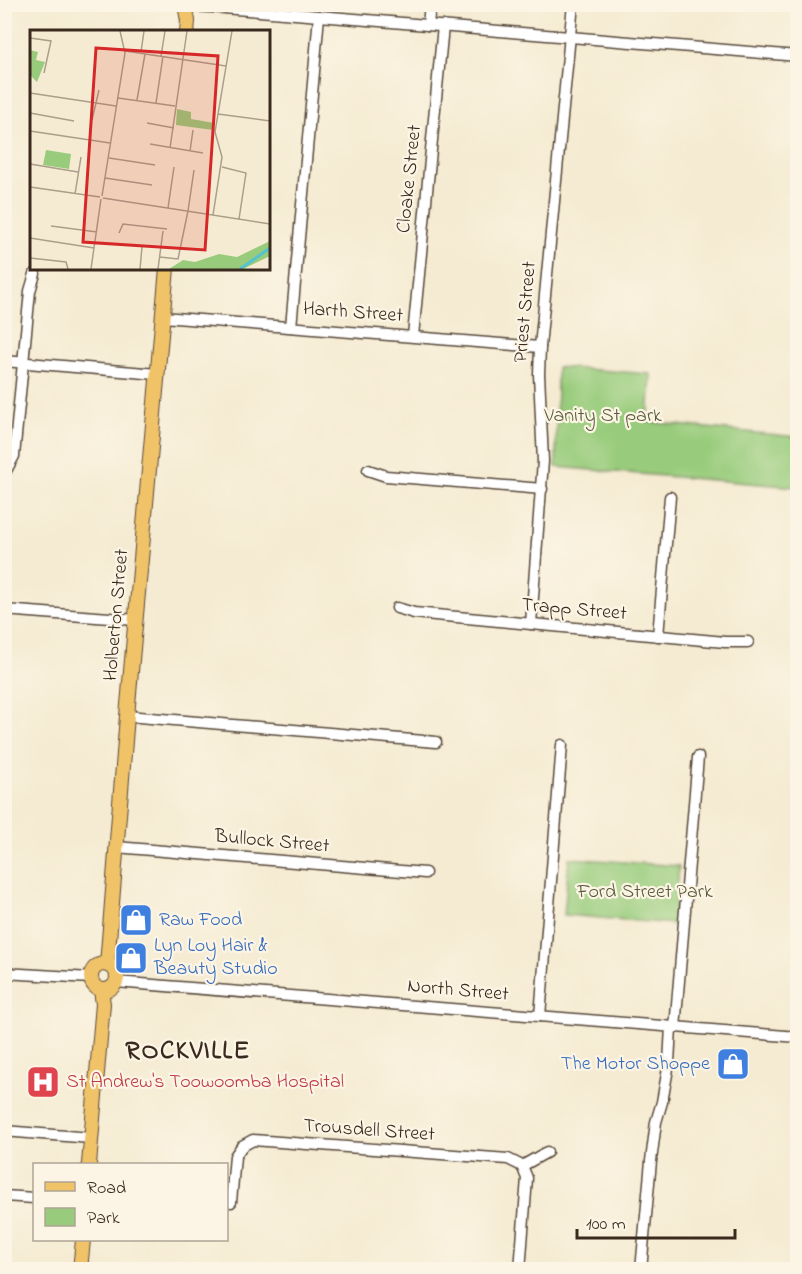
<svg xmlns="http://www.w3.org/2000/svg" width="802" height="1274" font-family="'Indie Flower',sans-serif">
<style>
.green{fill:#98cc7c;stroke:#6a7b4d;stroke-width:1.5}
.lines{fill:none;stroke-linecap:round;stroke-linejoin:round}
.minor-casing{stroke:#574739;stroke-width:13}
.major-casing{stroke:#574739;stroke-width:16}
.minor{stroke:#fff;stroke-width:10}
.major{stroke:#f1c369;stroke-width:14}
.labels{text-anchor:middle;dominant-baseline:central;stroke-width:4.5;stroke-linejoin:round;paint-order:stroke}
.street-label{font-size:20px;fill:#3b2a1e;stroke:#fcf5e5}
.park-label{font-size:20px;fill:#575b3a;stroke:#fcf5e5}
.shop-label{font-size:20px;fill:#366cbe;stroke:#fcf5e5;text-anchor:start}
.health-label{font-size:20px;fill:#be3a42;stroke:#fcf5e5;text-anchor:start}
.district-label{font-size:26px;font-weight:bold;letter-spacing:1.5px;fill:#3b2a1e;stroke:#fcf5e5}
.inset-river{fill:none;stroke:#56c2ce;stroke-width:3}
.inset-road{fill:none;stroke:#ab9e8a;stroke-width:1.5}
.view{fill:#d62828;fill-opacity:0.15;stroke:#d62828;stroke-width:3}
.inset-edge{fill:none;stroke:#3b2a1e;stroke-width:3}
</style>
<rect width="100%" height="100%" fill="#fcf5e5"/>
<filter id="ink" filterUnits="userSpaceOnUse"><feTurbulence type="fractalNoise" baseFrequency=".0167" numOctaves="2"/><feDisplacementMap in="SourceGraphic" scale="12" xChannelSelector="R" yChannelSelector="G"/><feConvolveMatrix kernelMatrix="1 2 1 2 8 2 1 2 1" color-interpolation-filters="sRGB"/></filter>
<filter id="wash" filterUnits="userSpaceOnUse"><feTurbulence type="fractalNoise" baseFrequency=".008" numOctaves="4" result="noise"/><feDisplacementMap in="SourceGraphic" scale="24" xChannelSelector="R" yChannelSelector="G"/><feGaussianBlur stdDeviation="1.35" result="paint"/><feColorMatrix in="noise" values="0 0 0 0 0 0 0 0 0 0 0 0 0 0 0 0 0 1.4 0 .05"/><feComposite in="paint" operator="in"/></filter>
<g filter="url(#wash)">
<rect width="100%" height="100%" fill="#f5ebd2"/>
<g class="green">
<path d="M557,367L651,374L648,422L797,437V487L556,467Z"/>
<path d="M569,858L679,866L674,924L564,915Z"/>
</g>
</g>
<g filter="url(#ink)">
<g class="lines">
<defs>
<g id="minor">
<path d="M186,6L211,7L798,56"/>
<path d="M428,25L430,4"/>
<path d="M163,317L540,347"/>
<path d="M291,327L319,16"/>
<path d="M413,336L443,26"/>
<path d="M4,361L157,374"/>
<path d="M368,470L386,476L542,489"/>
<path d="M4,474L14,456L30,291L35,274"/>
<path d="M397,608L414,613L725,642H748"/>
<path d="M4,610L136,620"/>
<path d="M531,624L543,461L539,374L540,347L573,4"/>
<path d="M658,636L670,497"/>
<path d="M127,716L436,742"/>
<path d="M116,847L425,873"/>
<path d="M4,973L91,978"/>
<path d="M116,982L798,1037"/>
<path d="M540,1016L562,745"/>
<path d="M675,1028L698,757"/>
<path d="M4,1131L91,1138"/>
<path d="M522,1166L547,1152"/>
<path d="M4,1196L34,1198"/>
<path d="M231,1202L235,1156L242,1146L253,1140L508,1159L522,1166"/>
<path d="M520,1270L527,1178L522,1166"/>
<path d="M641,1270L651,1161L656,1122L662,1102L669,1063L671,1027"/>
</g>
<g id="major">
<path d="M185,4L188,21L187,32"/>
<circle cx="104" cy="977" r="13"/>
<path d="M107,965L127,716L167,268"/>
<path d="M89,1164L103,1004L101,990"/>
<path d="M80,1270L83,1240"/>
</g>
</defs>
<use href="#minor" class="minor-casing"/>
<use href="#major" class="major-casing"/>
<use href="#minor" class="minor"/>
<use href="#major" class="major"/>
</g>
</g>
<defs>
<symbol id="shop-square" viewBox="-11 -11 22 22"><rect x="-9" y="-9" width="18" height="18" rx="4" fill="#3f7fe0" stroke="#fcf5e5"/><path d="M-5-2.5h2.3a2.7 3.5 0 0 1 5.4 0H5L5.5 6h-11ZM-1.5-2.5h3a1.5 2.3 0 0 0-3 0Z" fill="#fff"/></symbol>
<symbol id="hospital-square" viewBox="-11 -11 22 22"><rect x="-9" y="-9" width="18" height="18" rx="4" fill="#e0444e" stroke="#fcf5e5"/><path d="M-5-5h3v3.5h4V-5h3V5h-3V1.5h-4V5h-3Z" fill="#fff"/></symbol>
</defs>
<g fill-rule="evenodd">
<use href="#shop-square" x="117" y="901" width="38" height="38"/>
<use href="#shop-square" x="112" y="939" width="38" height="38"/>
<use href="#shop-square" x="714" y="1045" width="38" height="38"/>
<use href="#hospital-square" x="24" y="1063" width="38" height="38"/>
</g>
<g class="labels">
<g class="street-label">
<text transform="translate(410 179) rotate(-84)">Cloake Street</text>
<text transform="translate(526 312) rotate(-85)">Priest Street</text>
<text transform="translate(353 313) rotate(4)">Harth Street</text>
<text transform="translate(574 610) rotate(5)">Trapp Street</text>
<text transform="translate(117 615) rotate(-85)">Holberton Street</text>
<text transform="translate(272 842) rotate(5)">Bullock Street</text>
<text transform="translate(458 991) rotate(5)">North Street</text>
<text transform="translate(369 1131) rotate(4)">Trousdell Street</text>
</g>
<g class="park-label">
<text x="603" y="416">Vanity St park</text>
<text x="645" y="892">Ford Street Park</text>
</g>
<g class="shop-label">
<text x="159" y="920">Raw Food</text>
<text x="154" y="946">Lyn Loy Hair &amp;<tspan x="154" dy="23">Beauty Studio</tspan></text>
<text x="710" y="1064" text-anchor="end">The Motor Shoppe</text>
</g>
<g class="health-label">
<text x="66" y="1082">St Andrew's Toowoomba Hospital</text>
</g>
<g class="district-label">
<text x="188" y="1052">ROCKVILLE</text>
</g>
</g>
<g transform="translate(30 30)">
<rect width="240" height="240" fill="#f5ebd2"/>
<path d="M0,20L8,22L6,30L15,32L7,52L0,45ZM147,79L161,82V89L184,93L183,100L146,95ZM16,120L41,124L39,139L13,135ZM240,211V226L213,239H139L153,230L165,232L189,224L207,227Z" fill="#98cc7c"/>
<path class="inset-river" d="M210,239L240,218"/>
<path class="inset-road" d="M0,8L21,11L14,43M95,21L196,36M111,22L114,1M131,26L135,1M0,63L86,76M88,68L145,76M107,70L115,24M126,73L133,26M0,83L44,91M188,84L240,91M62,90L69,60M117,93L144,98M0,101L80,113M120,114L173,123M140,118L157,1M160,121L163,100M79,128L125,135M0,134L48,142M192,137L216,143L209,189M75,148L122,155M0,157L70,167M45,164L51,127M72,166L95,23L90,1M73,168L240,194M138,178L144,137M158,181L164,140M183,185L192,127L185,102L202,1M21,196L67,202M89,203L93,194L137,199M0,208L64,218M130,227L148,229L158,181M0,228L36,232L38,239M61,239L71,169M110,239L112,217M128,239L133,201"/>
<path class="view" d="M66,18L188,26L175,220L53,212Z"/>
<rect width="240" height="240" class="inset-edge"/>
</g>
<rect width="802" height="1274" fill="none" stroke="#fcf5e5" stroke-width="24"/>
<rect x="33" y="1163" width="195" height="78" fill="#fcf5e5" stroke="#afa495" stroke-width="1.5"/>
<rect x="45" y="1182" width="30" height="9" fill="#f1c369" stroke="#afa495" stroke-width="1.5"/>
<text x="87" y="1193" font-size="18" fill="#3b2a1e">Road</text>
<rect x="45" y="1208" width="30" height="18" fill="#98cc7c" stroke="#afa495" stroke-width="1.5"/>
<text x="87" y="1223" font-size="18" fill="#3b2a1e">Park</text>
<path d="M577 1229v9h158v-9" fill="none" stroke="#3b2a1e" stroke-width="3"/>
<text x="586" y="1229" font-size="18" fill="#3b2a1e" stroke="#fcf5e5" stroke-width="4.5" paint-order="stroke">100 m</text>
</svg>
